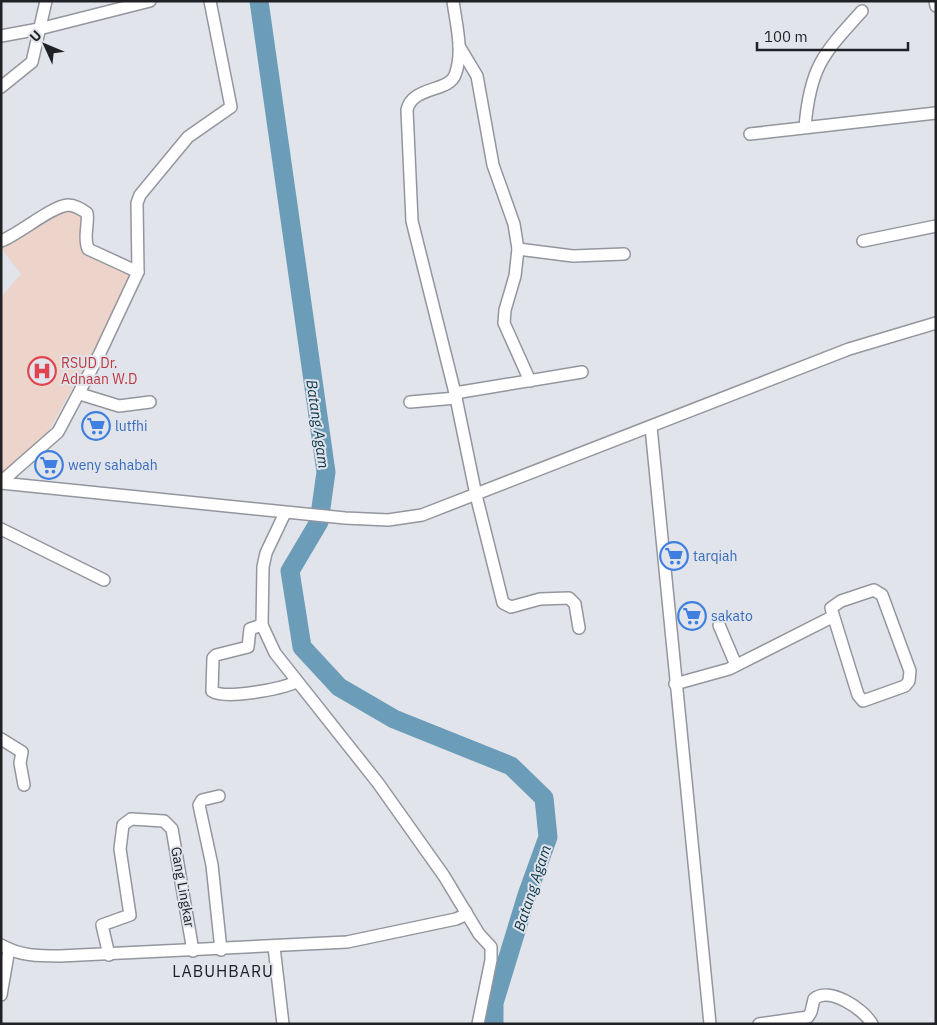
<svg xmlns="http://www.w3.org/2000/svg" width="937" height="1025" font-family="'IBM Plex Sans',sans-serif">
<style>
.medical{fill:#ecd4cb}
.lines{fill:none;stroke-linecap:round;stroke-linejoin:round}
.river{stroke:#6c9db8;stroke-width:19}
.minor-casing{stroke:#93969d;stroke-width:14}
.minor{stroke:#fff;stroke-width:11}
.labels{text-anchor:middle;dominant-baseline:central;stroke-width:4;stroke-linejoin:round;paint-order:stroke}
.health-label{font-size:14px;fill:#be3a42;stroke:#e1e4eb;text-anchor:start}
.shop-label{font-size:14px;fill:#366cbe;stroke:#e1e4eb;text-anchor:start}
.street-label{font-size:14px;fill:#202124;stroke:#e1e4eb}
.water-label{font-size:15px;font-style:italic;fill:#0b364a;stroke:#e1e4eb}
.quarter-label{font-size:16px;letter-spacing:1px;fill:#202124;stroke:#e1e4eb}
</style>
<rect width="100%" height="100%" fill="#e1e4eb"/>
<path class="medical" d="M75,210L83,220L81,245L88,253L135,275L41,445L1,477V297L21,274L1,248V245L10,244L57,212Z"/>
<g class="lines">
<path class="river" d="M259,1L326,472L319,522L290,571L302,647L339,687L394,719L511,766L544,798L548,837L527,895L494,1003V1024"/>
<defs>
<g id="minor">
<path d="M453,1C456,24 464,52 455,75C449,92 412,86 407,110L412,221L455,393L476,495L503,603L511,607L540,599L569,598L575,604L579,628"/>
<path d="M935,1L936,6"/>
<path d="M1,36L39,29L150,1"/>
<path d="M459,46L477,76L493,165L514,224L518,249L515,276L505,310L504,323L530,381"/>
<path d="M1,87L32,62L46,1"/>
<path d="M805,127C810,67 823,54 862,11"/>
<path d="M750,134L936,113"/>
<path d="M1,241C21,233 50,207 68,205C75,205 81,209 87,213C89,225 83,236 88,249L138,272"/>
<path d="M863,241L936,226"/>
<path d="M518,249L573,256L624,254"/>
<path d="M455,393L582,372"/>
<path d="M80,394L119,406L150,402"/>
<path d="M410,402L456,398"/>
<path d="M651,427L710,1024"/>
<path d="M1,482L58,432L99,355L138,272L137,203L140,195L188,137L231,107L210,1"/>
<path d="M1,483L345,518L388,520L422,515L849,349L936,323"/>
<path d="M285,513L266,553L263,567L262,625L275,653L378,783L444,876L479,934L491,947V960L478,1024"/>
<path d="M1,529L104,580"/>
<path d="M874,590L882,595L910,671L909,681L905,686L863,701L858,695L831,608L841,601Z"/>
<path d="M262,625L250,629L248,647L216,655L213,658L212,691C225,700 281,689 296,682"/>
<path d="M719,625L736,665"/>
<path d="M675,684L729,669L832,617"/>
<path d="M1,739L22,752L20,763L24,785"/>
<path d="M219,796L202,800L199,805L212,865L221,950"/>
<path d="M1,945C20,956 39,956 60,956L347,942L456,919L465,915L466,912"/>
<path d="M274,947L283,1024"/>
<path d="M109,955L102,925L130,915L120,849L123,825L131,819L164,821L172,829L193,951"/>
<path d="M1,995L9,949"/>
<path d="M759,1024L808,1017L811,1012L814,999C829,986 864,1009 872,1024"/>
</g>
</defs>
<use href="#minor" class="minor-casing"/>
<use href="#minor" class="minor"/>
</g>
<defs>
<symbol id="hospital-ring" viewBox="-11 -11 22 22"><circle r="9.5" fill="#e1e4eb" stroke="#e0444e" stroke-width="1.5"/><path d="M-5-5h3v3.5h4V-5h3V5h-3V1.5h-4V5h-3Z" fill="#e0444e"/></symbol>
<symbol id="supermarket-ring" viewBox="-11 -11 22 22"><circle r="9.5" fill="#e1e4eb" stroke="#3f7fe0" stroke-width="1.5"/><path d="M-6-5.5h2.5l.6 2H6L4.5 2H-2.5L-4.4-4H-6ZM-1.5 3.2a1.3 1.3 0 1 0 .1 0ZM3 3.2a1.3 1.3 0 1 0 .1 0Z" fill="#3f7fe0"/></symbol>
</defs>
<g fill-rule="evenodd">
<use href="#hospital-ring" x="26" y="355" width="32" height="32"/>
<use href="#supermarket-ring" x="80" y="410" width="32" height="32"/>
<use href="#supermarket-ring" x="33" y="449" width="32" height="32"/>
<use href="#supermarket-ring" x="658" y="540" width="32" height="32"/>
<use href="#supermarket-ring" x="676" y="600" width="32" height="32"/>
</g>
<g class="labels">
<g class="health-label">
<text x="61" y="363">RSUD Dr.<tspan x="61" dy="16">Adnaan W.D</tspan></text>
</g>
<g class="shop-label">
<text x="115" y="426">lutfhi</text>
<text x="68" y="465">weny sahabah</text>
<text x="693" y="556">tarqiah</text>
<text x="711" y="616">sakato</text>
</g>
<g class="street-label">
<text transform="translate(183 887) rotate(80)">Gang Lingkar</text>
</g>
<g class="water-label">
<text transform="translate(318 424) rotate(82)">Batang Agam</text>
<text transform="translate(532 888) rotate(-72)">Batang Agam</text>
</g>
<g class="quarter-label">
<text x="223" y="971">LABUHBARU</text>
</g>
</g>
<rect width="937" height="1025" fill="none" stroke="#202124" stroke-width="5"/>
<g transform="translate(45 45) rotate(314)" stroke="#e1e4eb" stroke-width="4" paint-order="stroke">
<path d="M0-4L9 19L0 12L-9 19Z" fill="#202124"/>
<text y="-8" font-size="14" font-weight="bold" text-anchor="middle" fill="#202124">U</text>
</g>
<path d="M757 42v8h151v-8" fill="none" stroke="#202124" stroke-width="2.5"/>
<text x="764" y="42" font-size="15" fill="#202124" stroke="#e1e4eb" stroke-width="4" paint-order="stroke">100 m</text>
</svg>
